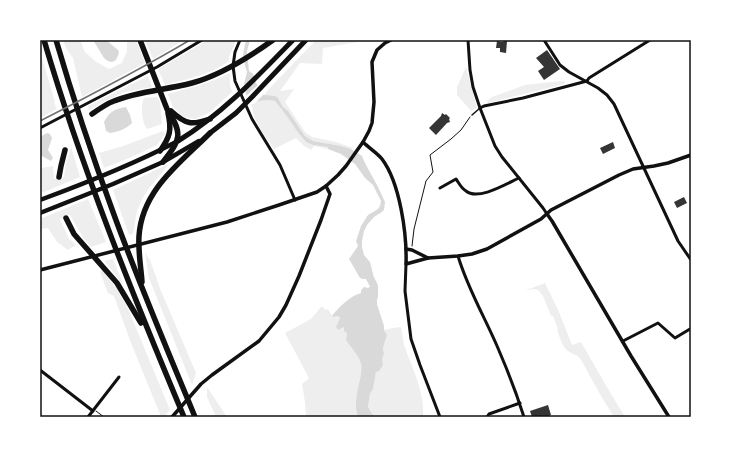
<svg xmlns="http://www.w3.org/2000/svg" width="731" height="457" font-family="Inter,sans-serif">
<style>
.green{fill:#eee}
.water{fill:#d9d9d9}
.pier{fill:#fff}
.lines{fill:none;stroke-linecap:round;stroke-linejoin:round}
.river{stroke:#d9d9d9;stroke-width:8}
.building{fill:#353535}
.path{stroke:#111;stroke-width:1}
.service{stroke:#111;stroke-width:1.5}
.minor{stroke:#111;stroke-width:3}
.tertiary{stroke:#111;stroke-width:3.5}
.primary{stroke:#111;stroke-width:4.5}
.trunk{stroke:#111;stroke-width:5}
.motorway{stroke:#111;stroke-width:5.5}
.rail{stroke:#707070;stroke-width:1.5}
.neatline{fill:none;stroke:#111;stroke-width:1.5}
</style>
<rect width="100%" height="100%" fill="#fff"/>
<g class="green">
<path d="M63,40H80L85,52L95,61L109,69L122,63L127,51V40H136L145,63L82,97L73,58L66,48Z"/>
<path d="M145,40H184L153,59Z"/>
<path d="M208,40H236L229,57V61C211,75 186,79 165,85L158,69Z"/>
<path d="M316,40H362L363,41L323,48L322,64L300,63L280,91L294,89L285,102L305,132L312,137L336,142L353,148L351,149L341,146L313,141L305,136L288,111L283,107L278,98L264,95L269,89Z"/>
<path d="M40,51L55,102L54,103L57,109L40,118Z"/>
<path d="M466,67L477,108L471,111L457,95V87Z"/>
<path d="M230,73V85L232,92L209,113L195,119L182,116L173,107L168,94C190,88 210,83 230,73Z"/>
<path d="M148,76L152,87L125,92L103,102L89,111L88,106Z"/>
<path d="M560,81H564L565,82L564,84L488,103L487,101L492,97L525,85Z"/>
<path d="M157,97L160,102L162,124L147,129C142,123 140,106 144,98Z"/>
<path d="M268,100L275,101L277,103L281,109L286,115L299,134L306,142L313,145L328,147V149L314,146L311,150L304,146L296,138L274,149L263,133L254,117L251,102Z"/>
<path d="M163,131L165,134L157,145L129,158L104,168L99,153L123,146Z"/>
<path d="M71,147L80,177L44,192L40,191V167L42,168L53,166L54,179H62L64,176L66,163Z"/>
<path d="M169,164C158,178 144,191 138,209C135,217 135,225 133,234L129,235L113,190Z"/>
<path d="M88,199L106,242L91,247L84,239L70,215L60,219L69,239L76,245L68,250L57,242L48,228L40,229V219Z"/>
<path d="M145,253L150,260L161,291L196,373L192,385L149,278Z"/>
<path d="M113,259L124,286L104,261Z"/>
<path d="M103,271L117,289L129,311L170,410L164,417H161L160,414L131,343L114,296L108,293L100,272Z"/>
<path d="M545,283L559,312L572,345L581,342L608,389L625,417H614L601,396L580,358C577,355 572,354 568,351C562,347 560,337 557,330L558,329L553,316H551L543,296L538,290L533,289L524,291Z"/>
<path d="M322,306L325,310L328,309L333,317L338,316L340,318L336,327L338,330L344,327L347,333L346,340C351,348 359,355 361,364C362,367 361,371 361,374C359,386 352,407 359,417H306L305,402L302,384L309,378L285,333L311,319Z"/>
<path d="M401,327C402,333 403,339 404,345C412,368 425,392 423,417H377L372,414L368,407L370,394L373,389L376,372L384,354L383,348L387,335L384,330L393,328Z"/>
<path d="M207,387L227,417H216L207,397Z"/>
</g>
<g class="water">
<path d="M93,40H106L118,50L119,53L117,58L115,61L111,62L108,61L104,58Z"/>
<path d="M246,40H250L247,51L249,71L253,74L256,83L264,95L275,96L278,98L283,107L288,111L305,136L313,141L341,146L351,149L362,156L365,163L378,187L385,202L384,210L382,212L374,217L367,225L364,231L362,241V247L364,255L370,262L373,274L371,276L372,278L363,279L360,278L349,259L358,246L356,241L361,226L368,215L378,209L380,206L381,201L373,185L365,178L355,164L341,154L328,149V147L313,145L306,142L299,134L286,115L275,101L268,100L251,102L246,95L244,84L247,72L245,66L243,54Z"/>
<path d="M126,107L130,115L132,123C126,129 118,132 110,133L106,131L104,122C110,111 114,109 126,107Z"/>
<path d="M47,133L50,134L52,138L48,150L53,158L51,161L40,155V137Z"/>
<path d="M371,286H376L377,290V304L384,326V330L387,335L383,348L384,354L382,359L383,365L379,371L376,372L373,389L370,394L368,407L372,414L377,417H359C352,407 359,386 361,374C361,370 362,367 361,364C359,355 351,348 346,340L347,333L344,331V327L338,330L336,327L340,318L338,316L333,317L332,316C339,307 350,296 361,293V290L364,287L368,288Z"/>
</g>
<path class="pier" d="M259,84L265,93L254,104H250L245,97Z"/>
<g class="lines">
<path class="river" d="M366,270L374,286V296"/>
</g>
<g class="building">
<path d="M497,41L502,42L505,41H507L506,53L500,52V48H496Z"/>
<path d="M547,50L560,69L544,80L538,71L544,67L536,58Z"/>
<path d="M442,113L445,115L446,114L450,118L449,119L450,122L447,123L436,135L429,128L441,116Z"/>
<path d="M613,142L615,148L603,154L600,148Z"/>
<path d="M684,197L687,203L677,208L674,202Z"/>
<path d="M548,405L551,415L546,417H532L530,411Z"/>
</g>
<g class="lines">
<g class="path">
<path d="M412,246L414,229L426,181L433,172L430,155L451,139L461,130L470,117"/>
<path d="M96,411L104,417"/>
</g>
<path class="service" d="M472,115L480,108"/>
<g class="minor">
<path d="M240,40L235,52L233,66L235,81L252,119L280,165L295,200"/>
<path d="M468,40L470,70L473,87L480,108L495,146L502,157L543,208L547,214"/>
<path d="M544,40L560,65L569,72L598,88L607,95L614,104L678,241L691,260"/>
<path d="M587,81L589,78L650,40"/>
<path d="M480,108L484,106L523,98L587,81"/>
<path d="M40,128L157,67L202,40"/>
<path d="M440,188L456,179C459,183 461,188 466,191C478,201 506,184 519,178"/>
<path d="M458,256C468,290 487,321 500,353C509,374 517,395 524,417"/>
<path d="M406,264L405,291L411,339L420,365L440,417"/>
<path d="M623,341L658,323L675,338L690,329"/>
<path d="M40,370L93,411"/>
<path d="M88,417L119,377"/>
<path d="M487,417L489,414L520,403"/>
</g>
<g class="tertiary">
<path d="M363,142C369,148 377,153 382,159C400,183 407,234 406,264L428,258L458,256L472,254L487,249L541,219L551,210L619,175L633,169L654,166L668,163L691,155"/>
<path d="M547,214L552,221L631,356L669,417"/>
<path d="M406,249L412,250L428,258"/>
<path d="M40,270L227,222L279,205L317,192L326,186L338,175L346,166L363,142L369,131L372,123L374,102L372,62L377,50L385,43L391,40"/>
<path d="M172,417L201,384L212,375L259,341L279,317L286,305L299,276L321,220L330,194L326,186"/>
</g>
<g class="primary">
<path d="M40,200C86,183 132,165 176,142"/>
<path d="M40,213L113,184L163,162L199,141"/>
</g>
<g class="trunk">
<path d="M210,133L236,113L252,97L306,40"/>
<path d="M178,141C222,114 257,77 293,40"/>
</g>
<g class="motorway">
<path d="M44,40C82,169 132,293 184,417"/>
<path d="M56,40C73,98 92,155 113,212C138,281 167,349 195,417"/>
<path d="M140,40L167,109C183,134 181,139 163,162"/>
<path d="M171,111C186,125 192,125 210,119"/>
<path d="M92,114C99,109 106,104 114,101C138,91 166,90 192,83C221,75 248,58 273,40"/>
<path d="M160,151C170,137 172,130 168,113"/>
<path d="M59,177L61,166L65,150"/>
<path d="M66,218L74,234L117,283L141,323"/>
<path d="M142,282C141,267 138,252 139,236C142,190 180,163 210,133"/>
</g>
<path class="rail" d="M40,121C91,95 141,69 190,40"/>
</g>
<rect width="731" height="457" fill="none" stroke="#ffffff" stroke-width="82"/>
<rect x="41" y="41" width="649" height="375" class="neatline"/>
</svg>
